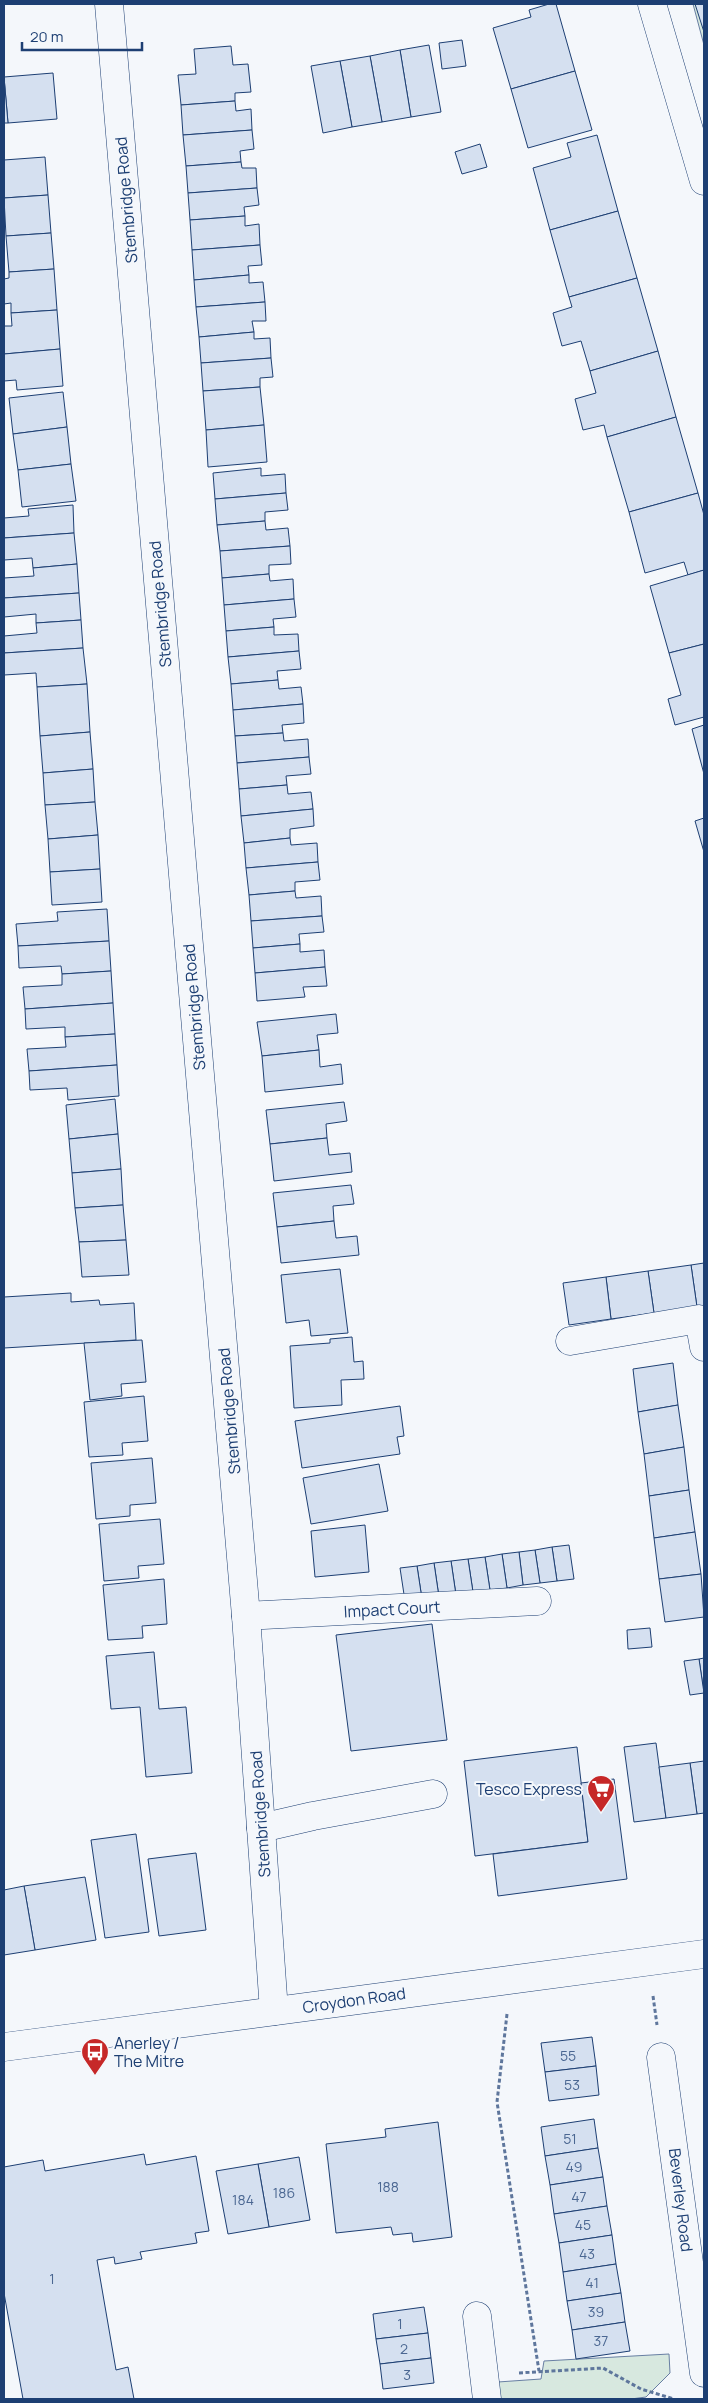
<svg xmlns="http://www.w3.org/2000/svg" width="708" height="2403" font-family="Manrope,sans-serif">
<style>
.green{fill:#d7e8df;stroke:#687fa3}
.building{fill:#d5e0f0;stroke:#1d3f73}
.lines{fill:none;stroke-linecap:round;stroke-linejoin:round}
.minor-casing{stroke:#1d3f73;stroke-width:29}
.major-casing{stroke:#1d3f73;stroke-width:29}
.path{stroke:#5e769c;stroke-width:3;stroke-dasharray:4 2.5;stroke-linecap:butt}
.minor{stroke:#f4f7fb;stroke-width:28}
.major{stroke:#f4f7fb;stroke-width:28}
.labels{text-anchor:middle;dominant-baseline:central;stroke-width:4;stroke-linejoin:round;paint-order:stroke}
.number-label{font-size:14px;fill:#4b6792}
.street-label{font-size:16px;fill:#1d3f73;stroke:#f4f7fb}
.poi-label{font-size:16px;fill:#1d3f73;stroke:#f4f7fb;text-anchor:end}
</style>
<rect width="100%" height="100%" fill="#f4f7fb"/>
<g class="green">
<path d="M693,4H704V45Z"/>
<path d="M669,2354L670,2373L646,2397L631,2399H498V2382L541,2379L544,2361Z"/>
</g>
<g class="building">
<path d="M549,4H556L575,71L511,89L493,28L531,17L529,10Z"/>
<path d="M695,4H704V32Z"/>
<path d="M462,40L466,66L442,69L439,43Z"/>
<path d="M429,45L441,112L411,117L400,50Z"/>
<path d="M231,46L233,65L248,64L251,92L235,93V101L181,105L178,75L196,74L194,49Z"/>
<path d="M400,50L411,117L382,122L370,56Z"/>
<path d="M370,56L382,122L352,127L340,61Z"/>
<path d="M340,61L352,127L323,133L311,66Z"/>
<path d="M575,71L592,130L528,148L511,89Z"/>
<path d="M53,73L57,119L8,123L4,77Z"/>
<path d="M4,77L8,123H4Z"/>
<path d="M235,101L236,111L251,109L252,130L183,135L181,105Z"/>
<path d="M252,130L254,149L240,151L241,162L186,166L183,135Z"/>
<path d="M597,135L618,211L550,230L533,168L571,157L567,143Z"/>
<path d="M480,144L487,167L462,174L455,152Z"/>
<path d="M45,157L48,195L4,198V160Z"/>
<path d="M241,162L242,168H256L257,188L188,193L186,166Z"/>
<path d="M257,188L259,205L244,207L245,216L190,220L188,193Z"/>
<path d="M48,195L51,233L6,236L4,198Z"/>
<path d="M618,211L637,278L569,297L550,230Z"/>
<path d="M245,216V226L259,224L260,245L192,250L190,220Z"/>
<path d="M51,233L54,269L9,272L6,236Z"/>
<path d="M260,245L262,265L248,266L249,275L194,280L192,250Z"/>
<path d="M54,269L57,310L11,313V303L4,304V279L9,278V272Z"/>
<path d="M249,275V283L263,282L265,302L196,307L194,280Z"/>
<path d="M637,278L658,351L590,371L581,341L562,346L553,313L572,307L569,297Z"/>
<path d="M265,302L266,321H252L254,332L199,337L196,307Z"/>
<path d="M57,310L60,349L4,354V326H12L11,313Z"/>
<path d="M254,332V339L270,338L271,358L201,363L199,337Z"/>
<path d="M60,349L63,386L17,390L16,380L4,381V354Z"/>
<path d="M658,351L676,417L607,437L604,425L583,430L575,399L596,393L590,371Z"/>
<path d="M271,358L273,377L260,378V387L203,391L201,363Z"/>
<path d="M260,387L264,425L206,430L203,391Z"/>
<path d="M63,392L67,427L13,434L9,398Z"/>
<path d="M676,417L698,493L629,512L607,437Z"/>
<path d="M264,425L267,462L208,467L206,430Z"/>
<path d="M67,427L71,464L18,470L13,434Z"/>
<path d="M71,464L76,501L22,507L18,470Z"/>
<path d="M261,468V476L285,474L286,493L215,499L213,473Z"/>
<path d="M286,493L288,510L265,512V521L217,525L215,499Z"/>
<path d="M698,493L704,515V570L688,575L684,562L645,573L629,512Z"/>
<path d="M73,505L74,533L4,538V518L29,516L28,509Z"/>
<path d="M265,521L266,530L288,528L290,546L220,551L217,525Z"/>
<path d="M74,533L77,564L33,568L32,558L4,560V538Z"/>
<path d="M290,546L291,564L269,565V574L222,578L220,551Z"/>
<path d="M77,564L79,593L4,598V578L34,576L33,568Z"/>
<path d="M704,570V644L669,653L650,586Z"/>
<path d="M269,574L270,581L293,579L294,599L224,605L222,578Z"/>
<path d="M79,593L81,620L36,623V614L4,617V598Z"/>
<path d="M294,599L296,617L273,619L274,627L226,631L224,605Z"/>
<path d="M81,620L83,648L4,653V636L37,633L36,623Z"/>
<path d="M274,627V635L298,634L299,651L228,657L226,631Z"/>
<path d="M704,644V717L675,725L668,699L681,695L669,653Z"/>
<path d="M83,648L87,684L37,687L36,673L4,675V653Z"/>
<path d="M299,651L301,669L277,671L278,680L231,684L228,657Z"/>
<path d="M278,680L279,689L301,687L303,704L233,710L231,684Z"/>
<path d="M87,684L90,732L40,736L37,687Z"/>
<path d="M303,704L304,723L282,725L283,733L235,736L233,710Z"/>
<path d="M704,725V774L692,729Z"/>
<path d="M90,732L93,769L43,773L40,736Z"/>
<path d="M283,733L284,741L308,739L309,757L237,763L235,736Z"/>
<path d="M309,757L311,774L286,776L287,785L239,789L237,763Z"/>
<path d="M93,769L95,802L45,805L43,773Z"/>
<path d="M287,785L288,794L311,792L313,809L241,816L239,789Z"/>
<path d="M95,802L98,835L48,839L45,805Z"/>
<path d="M313,809L314,826L290,829V838L244,843L241,816Z"/>
<path d="M704,818V852L695,821Z"/>
<path d="M98,835L100,869L50,872L48,839Z"/>
<path d="M290,838L291,845L317,843L318,862L246,868L244,843Z"/>
<path d="M318,862L320,880L295,882V891L249,895L246,868Z"/>
<path d="M100,869L102,902L52,905L50,872Z"/>
<path d="M295,891L296,898L321,896L322,916L251,921L249,895Z"/>
<path d="M107,909L109,941L18,946L16,924L58,921L57,912Z"/>
<path d="M322,916L324,932L299,934L300,944L253,948L251,921Z"/>
<path d="M109,941L111,971L62,974L61,966L19,968L18,946Z"/>
<path d="M300,944V952L324,950L325,967L255,973L253,948Z"/>
<path d="M325,967L327,986L303,987L305,997L257,1001L255,973Z"/>
<path d="M111,971L113,1003L25,1009L23,987L62,985V974Z"/>
<path d="M113,1003L115,1034L65,1037V1027L26,1029L25,1009Z"/>
<path d="M336,1014L338,1033L317,1035L319,1050L262,1056L257,1022Z"/>
<path d="M115,1034L117,1065L29,1071L27,1049L66,1047L65,1037Z"/>
<path d="M319,1050L320,1067L341,1064L343,1084L265,1092L262,1056Z"/>
<path d="M117,1065L119,1096L68,1100L67,1088L30,1090L29,1071Z"/>
<path d="M115,1099L118,1134L69,1139L66,1105Z"/>
<path d="M344,1102L347,1121L326,1124L327,1138L270,1144L266,1110Z"/>
<path d="M118,1134L121,1169L72,1173L69,1139Z"/>
<path d="M327,1138L329,1155L350,1153L352,1172L274,1181L270,1144Z"/>
<path d="M121,1169L123,1205L75,1208L72,1173Z"/>
<path d="M351,1185L354,1204L333,1206L334,1221L277,1227L273,1193Z"/>
<path d="M123,1205L126,1240L79,1242L75,1208Z"/>
<path d="M334,1221L336,1238L357,1236L359,1255L281,1263L277,1227Z"/>
<path d="M126,1240L129,1275L82,1277L79,1242Z"/>
<path d="M704,1263V1306L697,1307L691,1265Z"/>
<path d="M691,1265L697,1307L654,1313L648,1271Z"/>
<path d="M340,1269L348,1333L311,1336L309,1320L286,1323L281,1275Z"/>
<path d="M648,1271L654,1313L611,1319L606,1277Z"/>
<path d="M606,1277L611,1319L569,1325L563,1283Z"/>
<path d="M71,1293V1302L99,1300L100,1305L134,1303L136,1340L4,1348V1297Z"/>
<path d="M352,1337L354,1362L363,1361L364,1379L341,1380L342,1405L294,1408L290,1346L330,1343V1339Z"/>
<path d="M142,1340L146,1382L121,1384L122,1396L90,1400L84,1343Z"/>
<path d="M673,1363L678,1405L638,1412L633,1369Z"/>
<path d="M144,1396L148,1441L122,1443L123,1455L89,1457L84,1402Z"/>
<path d="M678,1405L684,1447L644,1454L638,1412Z"/>
<path d="M400,1406L404,1436L397,1437L400,1454L302,1468L295,1421Z"/>
<path d="M684,1447L689,1490L649,1496L644,1454Z"/>
<path d="M152,1458L156,1503L130,1505V1516L96,1519L91,1463Z"/>
<path d="M379,1464L388,1511L311,1524L303,1478Z"/>
<path d="M689,1490L695,1532L654,1538L649,1496Z"/>
<path d="M160,1519L164,1564L138,1566L139,1578L104,1581L99,1524Z"/>
<path d="M365,1525L369,1572L315,1577L311,1531Z"/>
<path d="M695,1532L701,1574L659,1579L654,1538Z"/>
<path d="M569,1545L574,1579L557,1581L552,1547Z"/>
<path d="M552,1547L557,1581L540,1583L535,1550Z"/>
<path d="M535,1550L540,1583L523,1585L519,1552Z"/>
<path d="M519,1552L523,1585L507,1588L502,1554Z"/>
<path d="M502,1554L507,1588L490,1590L485,1557Z"/>
<path d="M485,1557L490,1590L473,1592L468,1559Z"/>
<path d="M468,1559L473,1592L456,1595L451,1561Z"/>
<path d="M451,1561L456,1595L439,1597L434,1563Z"/>
<path d="M434,1563L439,1597L422,1599L417,1566Z"/>
<path d="M417,1566L422,1599L405,1601L400,1568Z"/>
<path d="M701,1574L704,1617L665,1622L659,1579Z"/>
<path d="M164,1579L167,1624L142,1626L143,1638L108,1640L103,1585Z"/>
<path d="M432,1624L447,1740L351,1751L336,1635Z"/>
<path d="M650,1628L652,1647L628,1649L627,1630Z"/>
<path d="M154,1652L159,1709L186,1707L192,1773L146,1777L140,1707L111,1709L106,1656Z"/>
<path d="M704,1658V1693L699,1659Z"/>
<path d="M699,1659L704,1693L690,1695L684,1661Z"/>
<path d="M656,1743L666,1818L634,1822L624,1747Z"/>
<path d="M577,1747L588,1842L475,1856L464,1761Z"/>
<path d="M704,1761V1813L697,1814L690,1763Z"/>
<path d="M690,1763L697,1814L666,1818L659,1767Z"/>
<path d="M614,1779L627,1879L498,1896L493,1854L588,1842L581,1783Z"/>
<path d="M136,1834L149,1932L105,1938L91,1840Z"/>
<path d="M196,1853L206,1930L159,1936L148,1859Z"/>
<path d="M85,1877L96,1940L35,1950L24,1886Z"/>
<path d="M24,1886L35,1950L4,1955V1890Z"/>
<path d="M592,2037L596,2066L545,2072L541,2043Z"/>
<path d="M596,2066L599,2095L549,2101L545,2072Z"/>
<path d="M594,2119L598,2148L545,2156L541,2127Z"/>
<path d="M438,2122L452,2237L413,2242L412,2233L393,2235L391,2227L336,2233L326,2144L386,2137L385,2129Z"/>
<path d="M598,2148L603,2177L550,2185L545,2156Z"/>
<path d="M144,2154L146,2165L196,2156L209,2231L195,2233L197,2243L140,2252L142,2259L115,2264L114,2257L97,2260L116,2370L128,2367L134,2399H23L4,2293V2167L43,2160L45,2171Z"/>
<path d="M299,2157L310,2220L269,2227L258,2164Z"/>
<path d="M258,2164L269,2227L228,2234L216,2171Z"/>
<path d="M603,2177L607,2206L554,2214L550,2185Z"/>
<path d="M607,2206L612,2235L559,2243L554,2214Z"/>
<path d="M612,2235L616,2264L563,2272L559,2243Z"/>
<path d="M616,2264L621,2293L567,2301L563,2272Z"/>
<path d="M621,2293L625,2322L572,2330L567,2301Z"/>
<path d="M424,2307L428,2333L376,2339L373,2314Z"/>
<path d="M625,2322L630,2351L576,2359L572,2330Z"/>
<path d="M428,2333L431,2358L380,2364L376,2339Z"/>
<path d="M431,2358L434,2383L383,2389L380,2364Z"/>
</g>
<g class="lines">
<defs>
<g id="minor">
<path d="M109,4L246,1616L274,2011"/>
<path d="M652,4L704,181"/>
<path d="M570,1341L699,1319L704,1347"/>
<path d="M246,1616L537,1601"/>
<path d="M261,1828L313,1816L433,1794"/>
<path d="M661,2057L704,2373"/>
<path d="M477,2316L487,2399"/>
</g>
<path id="major" d="M4,2047L704,1954"/>
</defs>
<use href="#minor" class="minor-casing"/>
<use href="#major" class="major-casing"/>
<g class="path">
<path d="M653,1996L657,2025"/>
<path d="M507,2014L497,2102L539,2371"/>
<path d="M519,2373L603,2368L641,2389L674,2399"/>
</g>
<use href="#minor" class="minor"/>
<use href="#major" class="major"/>
</g>
<defs>
<symbol id="supermarket-pin" viewBox="-11 -11 22 30"><path d="M0 17L-7.5 6A9.5 9.5 0 1 1 7.5 6Z" fill="#c62828" stroke="#f4f7fb"/><path d="M-6-5.5h2.5l.6 2H6L4.5 2H-2.5L-4.4-4H-6ZM-1.5 3.2a1.3 1.3 0 1 0 .1 0ZM3 3.2a1.3 1.3 0 1 0 .1 0Z" fill="#fff"/></symbol>
<symbol id="bus-pin" viewBox="-11 -11 22 30"><path d="M0 17L-7.5 6A9.5 9.5 0 1 1 7.5 6Z" fill="#c62828" stroke="#f4f7fb"/><path d="M-5-6H5V4H4V6H2V4H-2V6H-4V4H-5ZM-3.5-4V0h7V-4ZM-3.5 1.2v1.5H-2V1.2ZM2 1.2v1.5H3.5V1.2Z" fill="#fff"/></symbol>
</defs>
<g fill-rule="evenodd">
<use href="#supermarket-pin" x="585" y="1773" width="32" height="43"/>
<use href="#bus-pin" x="79" y="2036" width="32" height="43"/>
</g>
<g class="labels">
<g class="number-label">
<text x="568" y="2055">55</text>
<text x="572" y="2084">53</text>
<text x="570" y="2138">51</text>
<text x="574" y="2166">49</text>
<text x="388" y="2186">188</text>
<text x="284" y="2192">186</text>
<text x="579" y="2196">47</text>
<text x="243" y="2199">184</text>
<text x="583" y="2224">45</text>
<text x="587" y="2253">43</text>
<text x="52" y="2278">1</text>
<text x="592" y="2282">41</text>
<text x="596" y="2311">39</text>
<text x="400" y="2323">1</text>
<text x="601" y="2340">37</text>
<text x="404" y="2348">2</text>
<text x="407" y="2374">3</text>
</g>
<g class="street-label">
<text transform="translate(126 200) rotate(-95)">Stembridge Road</text>
<text transform="translate(160 604) rotate(-95)">Stembridge Road</text>
<text transform="translate(194 1007) rotate(-95)">Stembridge Road</text>
<text transform="translate(229 1411) rotate(-95)">Stembridge Road</text>
<text transform="translate(392 1609) rotate(-3)">Impact Court</text>
<text transform="translate(260 1814) rotate(-94)">Stembridge Road</text>
<text transform="translate(354 2000) rotate(-8)">Croydon Road</text>
<text transform="translate(681 2200) rotate(83)">Beverley Road</text>
</g>
<g class="poi-label">
<text x="582" y="1789">Tesco Express</text>
<text x="114" y="2043" text-anchor="start">Anerley /<tspan x="114" dy="18">The Mitre</tspan></text>
</g>
</g>
<rect width="708" height="2403" fill="none" stroke="#1d3f73" stroke-width="10"/>
<path d="M22 42v8h120v-8" fill="none" stroke="#1d3f73" stroke-width="2.5"/>
<text x="30" y="42" font-size="15" fill="#1d3f73" stroke="#f4f7fb" stroke-width="4" paint-order="stroke">20 m</text>
</svg>
